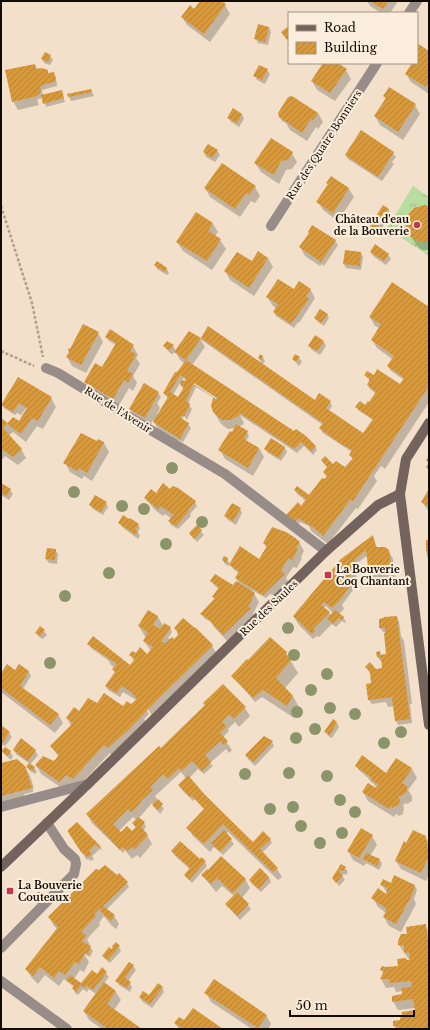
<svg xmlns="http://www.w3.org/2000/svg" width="430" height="1030" font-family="'Libre Baskerville',serif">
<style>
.grass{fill:url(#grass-tufts)}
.shadow{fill:#0003;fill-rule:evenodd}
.building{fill:url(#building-hatch);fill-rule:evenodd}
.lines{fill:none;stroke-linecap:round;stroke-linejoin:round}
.path{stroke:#ae9f8e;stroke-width:2.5;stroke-dasharray:3 2;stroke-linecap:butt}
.street{stroke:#988c88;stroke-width:10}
.secondary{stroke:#74635d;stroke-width:10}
.tree{fill:#8b9569}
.poi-dot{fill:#c6364c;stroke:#fceedc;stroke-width:1.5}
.labels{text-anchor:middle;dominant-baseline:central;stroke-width:4;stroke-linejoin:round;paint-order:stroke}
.street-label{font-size:10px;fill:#110b05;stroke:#fceedc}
.poi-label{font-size:10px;font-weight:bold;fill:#110b05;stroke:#fceedc;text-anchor:start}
</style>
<defs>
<pattern id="grass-tufts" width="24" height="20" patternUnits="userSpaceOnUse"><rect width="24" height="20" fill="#b9dda0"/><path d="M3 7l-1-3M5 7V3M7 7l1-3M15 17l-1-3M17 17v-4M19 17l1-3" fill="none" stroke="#9ebc88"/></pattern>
<pattern id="building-hatch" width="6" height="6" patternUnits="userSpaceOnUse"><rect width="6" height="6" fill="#d7993e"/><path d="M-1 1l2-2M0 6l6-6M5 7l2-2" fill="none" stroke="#b88235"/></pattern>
</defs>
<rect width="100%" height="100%" fill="#f2e0ca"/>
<path class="grass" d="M413,186L429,197V256L387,228Z"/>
<g class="shadow">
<path d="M201,1H220L225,5L230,14L210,42L187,25L182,17L195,10Z"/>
<path d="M367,1H398L390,13H381L370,6Z"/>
<path d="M269,27L271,32L268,45L258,43L256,39Z"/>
<path d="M417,45L429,52V94L411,82L406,74L413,63H417Z"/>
<path d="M50,56L53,60L50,65L44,63L42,59Z"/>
<path d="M324,63H336L346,70L351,79L335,101L317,90L312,81Z"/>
<path d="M35,65L37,69L49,74L53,73L56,77L57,86L42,90L43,96L61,91L65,102L46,107L43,97L37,100L39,105L18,110L13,101Z"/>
<path d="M267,70L270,74L265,84L257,80L255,76Z"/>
<path d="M91,90L94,96L71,101L69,97L68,94Z"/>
<path d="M384,96L415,105L420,114L403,140L380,125L375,116L386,99Z"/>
<path d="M318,113L323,122L318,129L316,127L307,141L290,130L286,123L282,121L279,116Z"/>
<path d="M242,114L244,119L239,127L231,122L229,118Z"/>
<path d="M217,150L220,155L215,162L206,157L204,152Z"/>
<path d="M292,153L297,162L292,169L286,170L279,184L261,172L255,163Z"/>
<path d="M393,153L396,157L392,162L394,164L382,181L348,159L346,155Z"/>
<path d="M331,177L349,189L354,197L338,221L323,210L318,202L329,185L327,183Z"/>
<path d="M255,187L260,196L255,203L251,201L240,217L210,197L205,188Z"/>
<path d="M429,207V250H422L417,246L409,233Z"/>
<path d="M388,209L391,214L379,233L373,230L371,226Z"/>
<path d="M213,224L218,232L215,236L220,240L226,249L212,270L183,251L177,242Z"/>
<path d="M310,234L335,241L338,245L324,266L322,264L320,266L305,256L300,247Z"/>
<path d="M371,252L388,255L391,259L386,265L373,256Z"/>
<path d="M361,253L363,257L361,270L346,268L344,264Z"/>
<path d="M268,258L273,267L254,296L230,280L225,271Z"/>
<path d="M155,265L167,269L169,273L167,275L157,269Z"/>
<path d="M310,289L315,298L299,323L298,322L294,328L276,316L274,312L276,308L273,306L267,297L294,291Z"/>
<path d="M429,308V402L385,469L381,466L374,476L377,481L358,509L356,508L328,544L311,531L309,526L300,522L297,526L288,520L306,501L297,494L295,490L310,497L327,477L324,472L328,468L322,460L333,465L346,469L353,459L350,455L352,452L323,433L320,428L323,425L200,339L205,347L192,365L315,446L317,450L313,455L304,446L297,453L240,415L244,423L243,425L239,426L247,432L249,436L246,441L259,448L264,457L253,476L225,459L220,450L235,435V428L228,429L221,424L214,412L212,402L214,398L196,387L188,404L192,409L187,420L182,412L180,413L185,422L188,424L191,428L183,442L178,440L177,442L159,431L153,420L150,426L135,417L130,409L158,393L161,397L157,403L160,408L157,414L158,415L168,398L164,393L184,363L180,360L175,351L173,354H171L164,346H173L176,351L189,332L201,339L209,327L262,364L259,358L263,357L265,361L262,365L315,401L330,402L332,406L329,411L364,434L373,420L359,411L356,407L365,406L370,403L376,394L370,389L368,385L370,381L365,375L374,376L400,385L404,380L390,370L388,366L392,359L377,348L372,340L379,328L375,326L370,317ZM183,378L189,382L188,383L182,380ZM190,380L230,406L229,407L189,381ZM180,383L183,389L179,399L173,395Z"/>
<path d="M327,314L329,318L324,326L318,322L315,318Z"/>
<path d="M98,333L103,342L86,373L72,366L67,357Z"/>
<path d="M106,337L133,346L138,355L136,358L140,364L133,376L137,383L133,391L129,388L118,407L90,391L85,382L105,370L116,345L109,341Z"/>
<path d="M324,342L326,346L320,355L312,350L309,346Z"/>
<path d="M299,358L302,362L299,366L293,359Z"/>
<path d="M18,378L51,398L56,407L43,429L37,426L26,442L13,432L8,436L21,449L26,458L18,465L5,456L2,460L1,459V417L8,425L14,419L19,422L27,409L26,408L21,415L17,413L15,415L4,408L2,404Z"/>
<path d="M271,439L285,448L287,452L281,461L268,453L265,449Z"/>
<path d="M98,440L104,443L109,452L92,481L84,476L82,479L70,472L65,463L97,443Z"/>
<path d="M1,485L10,490L13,494L9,500L1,495Z"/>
<path d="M170,490L195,502L197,506L190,514L191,516L178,529L171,525L169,521L172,519L165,514L163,516L155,510L145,498Z"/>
<path d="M429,491V512L422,502Z"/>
<path d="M106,503L108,507L103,515L93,509L90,505Z"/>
<path d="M240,509L242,513L236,525L228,520L225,516Z"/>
<path d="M120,523L138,524L140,528L138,532L140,536L138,539L122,527Z"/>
<path d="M197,527L204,535L197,542L190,534Z"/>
<path d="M373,537L377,548L388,550L393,559L396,581L375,584L370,575L368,555L356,564L360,569L357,573L354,571L358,579L355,584L356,586L342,605L344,609L339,614L343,617L346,622L345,623L342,621L336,627L332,624L319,637L317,636L313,639L299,625L294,617ZM326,606L333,613L331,615L324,608Z"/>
<path d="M299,542L304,551L301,557L302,558L297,568L293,567L286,578L289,583L275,596L270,594L266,598L252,590L259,602L253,614L255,617L229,643L214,627L211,622L204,618L202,614L215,600L213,597L219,589L214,585L211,581L233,586L240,585L236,578L239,573L233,569L230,563L228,566L225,564L223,560L227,559L231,565L260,561L267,548L264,543Z"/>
<path d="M48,549L55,550L58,554L57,564L49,563L46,559Z"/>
<path d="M148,611L158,617L163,626L170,628L172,632L169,637L167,636L170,640L174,641L180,635L175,629L212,646L217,654L153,718L146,705L144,706L149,714L144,719L147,724L113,757L110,753L78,787L65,790L41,774L36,765L54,762L59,757L51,746L71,726L67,718L83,715L97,704L123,707L131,706L136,700L123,692L120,697L108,690L106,686L116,673L115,668L111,665L108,660L91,648L88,644L130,666L134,662L131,655L136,654L147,656L151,651L144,641L147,637L144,635L139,626Z"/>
<path d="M396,617L399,621L401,636L404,641L412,704H410L412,723L398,725L396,721L394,706L388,707L386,702L372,704L369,700L367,685L372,684L371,674L366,667L376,670L382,669V661H380L378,657L380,652L382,656L387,655L386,632H383L380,628Z"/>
<path d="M44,631L47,635L43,639L39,637L37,633Z"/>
<path d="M286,653L298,673L285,688L293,696L300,709L294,718L262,697L255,702L233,676Z"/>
<path d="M19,666L29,672L31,676L23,689L58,714L63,723L55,733L1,692V675L16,671Z"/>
<path d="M206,706L245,708L250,716L239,727L235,722L228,729L229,731L223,737L232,750L229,753L226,749L210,763L213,766L204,774L198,769L189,778L256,848L270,839L272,843L262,853L277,869L282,877L278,880L228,832L226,834L234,844L223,855L214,847L210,852L193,836L188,828L205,810L195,799L193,801L182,790L179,785L186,778L181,772L155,796L164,809L160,814L152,803L138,819L144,823L146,827L143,831L147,835L152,844L140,858L137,855L132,859L125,850L123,853L92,823L87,814L161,749ZM133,817L137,820L133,823L136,828L133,832L121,833L119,831Z"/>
<path d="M333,720L337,723L339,727L332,738L328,736L326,732Z"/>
<path d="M1,728L9,733L12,737L5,746L1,744Z"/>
<path d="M272,742L274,746L255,766L248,759L246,755Z"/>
<path d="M14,750L35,751L38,755L30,765L34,767L37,772L35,774L30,771L27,767L30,764L16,754Z"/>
<path d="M2,751L10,752L13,756L11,760L5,755Z"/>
<path d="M397,759L412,769L417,778L408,790L412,796V801L407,804L405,803L403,806L404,808L403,814L399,816L396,814L394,817L368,801L363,792L378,790L374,784L371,782L368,778L359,770L356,766L387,775Z"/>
<path d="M1,764L25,767L30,776L34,788H33V792L24,794L25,799L1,805Z"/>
<path d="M372,836L377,845L370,856L380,860L382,864L379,870L366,863L364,866L353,860L348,851Z"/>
<path d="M425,837L429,843V875L426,881L401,869L396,861Z"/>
<path d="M95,840L103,851L100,849L92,856L94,859L91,861L88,859L87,860L74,841Z"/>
<path d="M173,852L205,862L207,866L192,883L185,875L191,870L175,856Z"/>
<path d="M341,865L345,868L348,872L346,875L344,874L342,875L345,880L339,886L333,878Z"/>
<path d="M202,875L245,879L250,888L242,898L251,909L240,920L226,904L234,896L222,886L216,892Z"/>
<path d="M269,877L271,882L261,892L252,884L250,880Z"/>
<path d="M127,883L129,887L107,909L114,916L119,924L116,929L111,925L104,916L99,923L100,925L87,939L90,945L89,946L93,951L90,957L84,954L89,962L84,972L80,970L74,979L81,984L97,975L102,969L109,977L104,983L116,992L121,1000L114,1010L141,1029H102L89,1020L84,1011L96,994L89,989L87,992L83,989L78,995L75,993L73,988L74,987L64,979L59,986L45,975L38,984L32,978L26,969L58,929L54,926L49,917Z"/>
<path d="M382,885L415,886L417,890L414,899L416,904L401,932L389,926L384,917L386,913L378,907L373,898L386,895L387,893Z"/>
<path d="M425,926L429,932V1029H396L394,1025L416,1011L415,1008L398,1010L393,1001L403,995V991L396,992L394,987L386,988L381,979L384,974L381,970L399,966L407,961H410L399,945L408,935Z"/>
<path d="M119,947L121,951L110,963L106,960L103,956Z"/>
<path d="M129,963L133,966L136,970L128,981L132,987L130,992L119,985L117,981Z"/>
<path d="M162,987L164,992L152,1008L143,1002L140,998L149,996Z"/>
<path d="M206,993L266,1015L271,1024L268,1029H252L211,1002Z"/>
<path d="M175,1024H187L221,1029H180Z"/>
</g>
<g class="building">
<path d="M200,1H221L226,4L204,34L181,17L190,5L194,9Z"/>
<path d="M370,1H388L383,9Z"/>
<path d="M258,24L269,27L265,42L254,39Z"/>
<path d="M289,26V38L287,40L281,32Z"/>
<path d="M417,43L429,51V82L426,87L405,74L412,63H417Z"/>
<path d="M45,52L51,55L48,62L41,59Z"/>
<path d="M323,63H338L347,69L330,93L311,81Z"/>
<path d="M35,64L36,69L42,68L48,70V73L54,72L56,81L40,86L41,91L39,94L34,97L12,102L5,70Z"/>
<path d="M259,65L268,69L262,80L253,76Z"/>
<path d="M389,87L416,104L398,132L374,116L386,98L383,96Z"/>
<path d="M91,89L92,92L68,97L67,94Z"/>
<path d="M62,90L64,98L43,104L41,95Z"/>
<path d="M292,96L318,113L313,120L311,119L302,133L279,117L278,113L288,97Z"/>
<path d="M233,108L242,114L237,123L227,118Z"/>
<path d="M361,130L394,152L378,177L345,155Z"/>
<path d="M271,138L293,152L288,160L281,161L274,175L254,163Z"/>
<path d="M208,144L218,150L212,158L203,152Z"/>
<path d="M222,163L256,186L249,195L246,193L235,209L204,188Z"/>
<path d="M331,176L349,188L333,213L316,202L328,184L326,183Z"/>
<path d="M383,205L389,209L376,230L370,226Z"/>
<path d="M425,205L429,206V242H427L417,241L411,237L408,233L405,222L407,216L414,208Z"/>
<path d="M196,212L213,223L208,231L221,239L207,261L176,242Z"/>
<path d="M312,225L336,240L321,262L299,247L309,233L308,232Z"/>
<path d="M375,244L389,254L384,261L370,252Z"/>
<path d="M345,250L361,252L360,266L343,264Z"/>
<path d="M258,251L268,258L249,288L224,271L237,252L252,261Z"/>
<path d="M157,261L167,268L165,272L154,265Z"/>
<path d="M278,279L294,289L299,281L311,289L306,296L309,299L291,324L273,312L278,304L266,297Z"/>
<path d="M392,282L429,307V386L353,501L350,500L323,536L314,528L298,518L294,523L285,516L298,502L301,506L306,499L294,490L297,486L309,495L322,478L325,479L327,476L323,472L327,467L321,460L325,456L333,464L336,461L345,467L353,458L349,455L352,450L341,444L319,428L323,423L317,419L201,338L208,326L315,400L319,393L331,401L326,408L363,433L373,419L355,407L360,401L365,405L368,401L369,402L376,392L367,385L370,379L364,375L367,371L374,375L377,369L400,384L404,378L387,366L394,356L371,340L381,324L369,317Z"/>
<path d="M320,309L328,314L321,323L314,318Z"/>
<path d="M83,324L99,332L81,365L66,357L69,352L68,350L69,348L70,349Z"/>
<path d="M110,329L134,345L130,351L136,354L127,371L133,374L128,383L124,380L113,399L84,382L95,363L102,367L116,343L105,337Z"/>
<path d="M189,331L201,338L186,360L174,352Z"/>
<path d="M315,335L324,341L317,351L308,346Z"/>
<path d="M167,341L174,345L170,350H168L163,346Z"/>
<path d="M260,354L263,356L261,360L258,358Z"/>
<path d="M295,354L300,357L296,362L292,359Z"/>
<path d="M186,360L259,408L294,431L296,429L306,436L316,446L311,451L301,442L294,449L240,413L238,416L231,420H222L219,418L213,412L211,406L213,398L216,400L217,398L194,383L186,401L190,404L184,417L182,416L180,418L189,423L180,439L153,422L168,397L163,393L175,372H177ZM180,375L186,378L185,381L182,380L180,385L184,387L178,397L170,392Z"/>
<path d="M18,377L52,397L38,421L32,418L21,434L7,424L13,417L19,421L27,408L19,403L13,412L1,405Z"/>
<path d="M144,383L159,392L145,418L129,409Z"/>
<path d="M2,419L8,423L3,428L22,449L13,457L3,450L1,454V422Z"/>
<path d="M236,424L248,431L244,439L259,448L248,468L218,450L230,431L232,432Z"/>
<path d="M81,433L97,441L98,439L104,442L87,473L79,468L77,471L63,463Z"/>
<path d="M271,438L285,447L279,458L264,449Z"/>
<path d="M429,456V470L426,467L429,463L426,460Z"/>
<path d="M1,483L11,489L7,496L1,493Z"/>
<path d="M163,483L170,489L173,486L178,488L196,501L188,510L189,511L176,526L168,521L174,515L160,506L158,509L144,498L151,489L156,493Z"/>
<path d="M429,489V507L421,502Z"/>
<path d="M95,495L107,502L101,512L89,505Z"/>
<path d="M232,503L241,508L233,521L224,516Z"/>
<path d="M123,515L129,519L130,518L139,524L135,530L138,531L136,535L118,523Z"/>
<path d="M197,525L202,530L194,539L189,533Z"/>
<path d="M272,527L286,532L294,537L300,542L296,548L298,549L292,560L288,558L281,571L285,574L263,595L235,578L239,571L229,565L240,546L259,559L267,546L263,543Z"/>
<path d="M373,535L376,547H385L389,550L392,572L369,575L366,550L354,560L358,564L349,577L354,581L340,600L332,608L324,602L321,605L330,612L313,629L315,631L312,634L293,616L341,559Z"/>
<path d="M426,540H429V565L426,549Z"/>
<path d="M47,548L56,549L55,560L45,559Z"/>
<path d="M224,556L228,558L226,563L222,560Z"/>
<path d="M215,574L233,585L236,581L255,593L248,607L251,608L223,635L207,618L200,614L215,598L212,597L219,587L210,581Z"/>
<path d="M148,610L158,616L153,625L160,629L164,623L171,627L161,642L166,643L172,637L174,639L178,635L177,631L174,628L183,618L195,628H196L213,645L159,698L128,730L108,748L104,745L73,779L66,775L59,782L35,765L43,756L54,761L59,755L50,746L73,723L66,718L74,707L79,711L88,698L97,703L104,693L123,706L127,701L131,704L137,699L131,692L122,686L117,693L105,686L115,672L112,669L117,664L87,644L93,636L130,665L135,659L129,655L132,651L136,653L140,647L147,654L153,647L143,641L148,632L138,626Z"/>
<path d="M335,610L344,617L342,620L339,618L333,624L327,618Z"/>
<path d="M397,616L410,719L395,721L392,699L395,697L368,700L366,684L371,683L370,672L365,667L370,662L376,669L382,668L381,658L377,657L376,652L380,651V655L386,654L384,633H385V628H379V619L384,618V617Z"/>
<path d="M40,626L45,630L40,636L35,633Z"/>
<path d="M270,637L287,652L286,654L291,660L276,678L293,696L287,706L263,690L253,698L231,676L247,659L248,660Z"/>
<path d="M7,664L15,670L19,664L29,671L20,686L59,714L50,725L1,688V673Z"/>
<path d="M223,684L246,707L234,719L229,714L222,722L227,726L220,733L228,741L224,745L220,741L205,755L211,762L202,771L192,761L182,771L179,768L168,779L163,774L150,787L153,790L140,802L141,803L131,812L128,809L113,824L121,832L127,826L132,831L136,827L132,823L138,817L145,822L141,827L148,835L135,849L132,847L127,851L122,847L120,850L86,814L159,746L161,748L170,739L205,705L203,703Z"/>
<path d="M333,719L337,722L330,735L324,732Z"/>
<path d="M1,725L10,732L2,743L1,742Z"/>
<path d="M264,736L273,741L253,762L245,755Z"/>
<path d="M21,738L36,750L28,761L13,750Z"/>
<path d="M5,747L11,751L8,756L1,751Z"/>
<path d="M362,755L386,773L396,758L412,768L402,783L407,786V792L401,796L399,795L398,797L400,799L399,805L395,806L393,808L391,806L389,809L362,792L368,783L376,788L379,785L371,780L372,778L355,766Z"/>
<path d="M17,759L25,766L32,788L1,796V763Z"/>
<path d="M29,763L35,767L33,771L26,767Z"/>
<path d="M188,775L205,795L253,842L263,831L271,839L260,849L278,868L273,872L223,824L204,844L186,828L204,809L192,796L190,797L178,785Z"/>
<path d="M158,799L163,804L157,810L152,805Z"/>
<path d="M77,822L101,847L99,848L96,844L89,851L92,854L88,857L81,852L68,832V830Z"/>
<path d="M361,828L373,835L359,858L347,851Z"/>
<path d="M224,830L232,839L220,852L211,843Z"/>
<path d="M413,830L426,836L429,856L421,873L395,861L404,841L406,843Z"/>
<path d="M180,841L200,859L201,857L206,861L189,880L184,875L190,868L171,851Z"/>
<path d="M366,853L380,859L377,866L363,859Z"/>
<path d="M221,856L246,879L233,893L217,878L211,884L201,875L207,869L208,870Z"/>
<path d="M341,864L346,867L343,871L341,870L339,872L343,875L336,883L332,878Z"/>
<path d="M105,865L117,875L119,873L128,882L103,906L115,915L111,921L105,916L100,910L101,909L100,908L94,914L96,916L81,932L86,935L82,942L91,946L88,954L85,953L79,964L75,962L65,975L59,971L54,978L40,967L33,976L25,969L58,927L48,917L96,869L99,870Z"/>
<path d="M260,868L269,877L259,889L249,880Z"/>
<path d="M394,875L415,885L412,895L396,924L383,917L387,909L371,898L378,888L386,894L388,888L380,885L383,879L391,883Z"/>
<path d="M237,892L249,904L237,916L225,904Z"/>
<path d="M426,924L429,949V1029H399L398,1027L393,1026V1021L400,1020V1018L402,1017V1012L415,1010L413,999L392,1002V996L402,994V988L412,987L411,981L390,983L389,979H380L384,971L380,970L382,966L386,967L398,966L397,959L406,958L407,960H410L409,952L404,953V945H398V941L401,934H407L406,927Z"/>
<path d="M116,942L120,946L108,960L102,956L109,947L111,949L113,948L112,946Z"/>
<path d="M129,962L134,965L125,978L131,982L127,988L115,981Z"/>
<path d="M102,967L107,972L93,990L86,985L84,988L81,985L76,992L72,988L74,986L66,980L70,975L81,983L92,970L97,974Z"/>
<path d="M214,979L267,1015L258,1028L204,993Z"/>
<path d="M104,982L116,991L107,1004L142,1029H108L83,1011Z"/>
<path d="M158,983L163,987L150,1004L139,997L143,991L149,995Z"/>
<path d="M193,1008L223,1029H183L174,1023L179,1017L184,1020Z"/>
</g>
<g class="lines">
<g class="path">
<path d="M1,206L32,303L43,357"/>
<path d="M1,351L34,366"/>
</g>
<g class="street">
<path d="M409,13L417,1"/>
<path d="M271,226L377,63"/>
<path d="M46,368L58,373L149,429L225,474L326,551"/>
<path d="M1,807L88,784"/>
<path d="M1,948L74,874L76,864L75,859L64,849L47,823"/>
<path d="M1,981L67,1029"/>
</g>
<g class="secondary">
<path d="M429,423L406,459L400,494L429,725"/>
<path d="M1,867L88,784L326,551L378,505L400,494"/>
</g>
</g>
<g class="tree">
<circle cx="172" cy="468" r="6"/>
<circle cx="74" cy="492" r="6"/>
<circle cx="122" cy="506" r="6"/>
<circle cx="144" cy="509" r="6"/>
<circle cx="202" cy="522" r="6"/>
<circle cx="166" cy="544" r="6"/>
<circle cx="109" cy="573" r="6"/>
<circle cx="65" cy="596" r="6"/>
<circle cx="288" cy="628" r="6"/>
<circle cx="294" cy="655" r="6"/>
<circle cx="50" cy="663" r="6"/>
<circle cx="327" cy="674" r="6"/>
<circle cx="311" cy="690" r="6"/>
<circle cx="330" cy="708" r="6"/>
<circle cx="297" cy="712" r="6"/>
<circle cx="355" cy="714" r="6"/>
<circle cx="315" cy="729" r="6"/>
<circle cx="401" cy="732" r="6"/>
<circle cx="296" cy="738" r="6"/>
<circle cx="384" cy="743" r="6"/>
<circle cx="289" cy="773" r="6"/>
<circle cx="245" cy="774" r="6"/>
<circle cx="327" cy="776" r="6"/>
<circle cx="340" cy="800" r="6"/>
<circle cx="293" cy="807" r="6"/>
<circle cx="270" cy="809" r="6"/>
<circle cx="355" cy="812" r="6"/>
<circle cx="301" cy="826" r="6"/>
<circle cx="342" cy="833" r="6"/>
<circle cx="320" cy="843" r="6"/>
<circle cx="40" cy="898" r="6"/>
</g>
<g class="poi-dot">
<circle cx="417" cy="225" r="4"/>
<rect x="324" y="571" width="8" height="8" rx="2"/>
<rect x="6" y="887" width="8" height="8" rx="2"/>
</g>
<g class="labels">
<g class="street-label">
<text transform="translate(324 145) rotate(-57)">Rue des Quatre Bonniers</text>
<text transform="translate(118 410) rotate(32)">Rue de l'Avenir</text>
<text transform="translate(269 608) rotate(-44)">Rue des Saules</text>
</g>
<g class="poi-label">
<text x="409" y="219" text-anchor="end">Château d'eau<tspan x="409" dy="12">de la Bouverie</tspan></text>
<text x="336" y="569">La Bouverie<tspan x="336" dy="12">Coq Chantant</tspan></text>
<text x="18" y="885">La Bouverie<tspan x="18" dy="12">Couteaux</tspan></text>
</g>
</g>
<rect width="430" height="1030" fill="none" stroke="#110b05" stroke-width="4"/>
<rect x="288" y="12" width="130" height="52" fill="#fceedc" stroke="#9e9386"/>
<rect x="296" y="25" width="20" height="6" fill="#74635d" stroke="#9e9386"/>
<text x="324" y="32" font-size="12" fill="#110b05">Road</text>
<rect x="296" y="42" width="20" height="12" fill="url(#building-hatch)" stroke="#9e9386"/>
<text x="324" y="52" font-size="12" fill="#110b05">Building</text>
<path d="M290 1010v6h124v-6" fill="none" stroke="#110b05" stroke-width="2"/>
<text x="296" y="1010" font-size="12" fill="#110b05" stroke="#fceedc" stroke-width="3" paint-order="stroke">50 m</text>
</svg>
